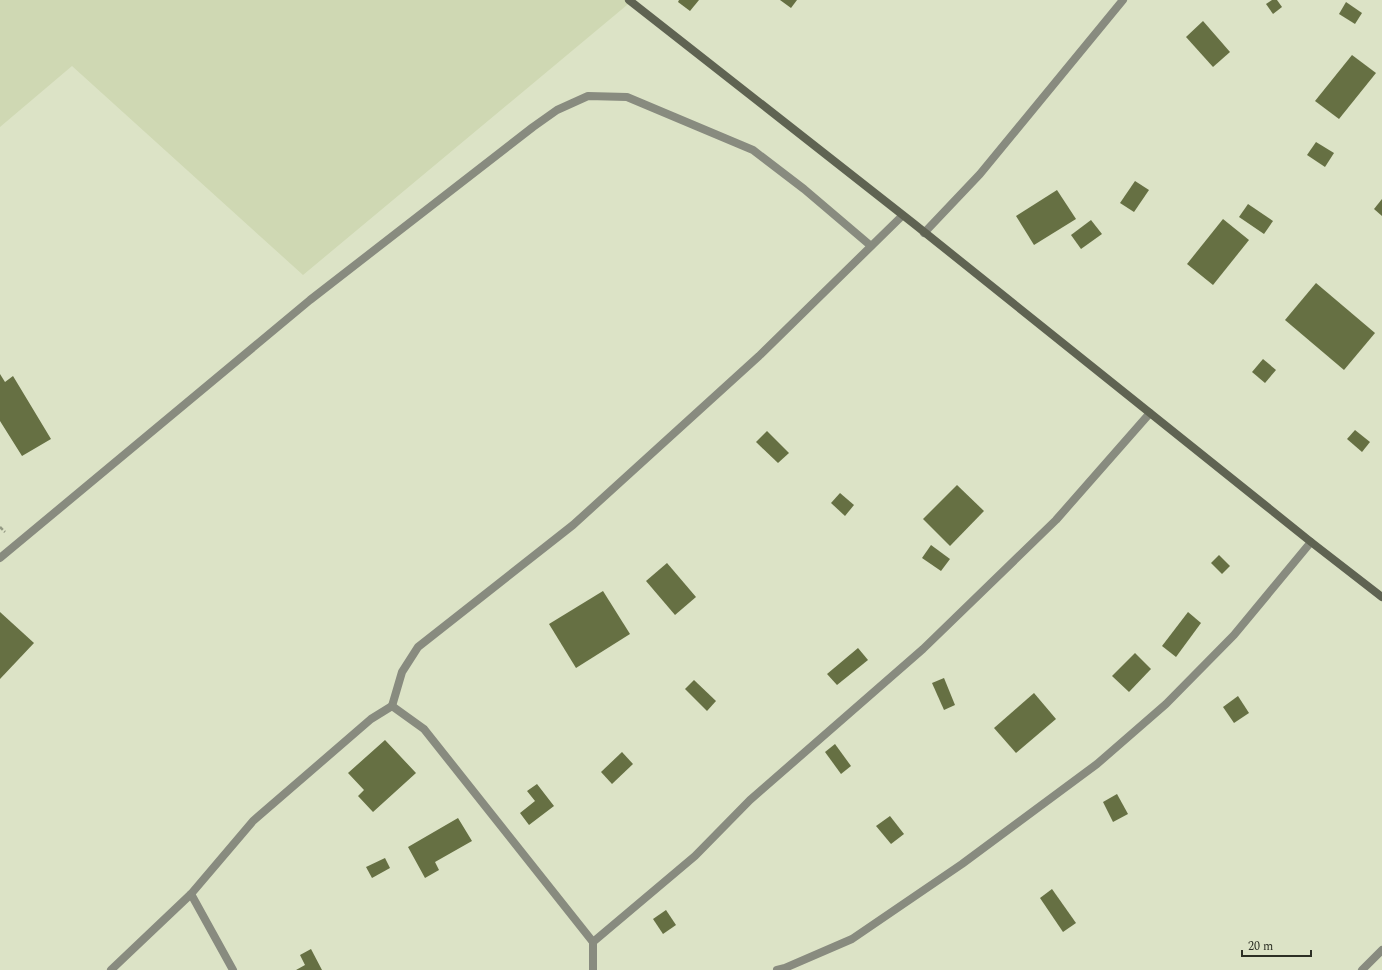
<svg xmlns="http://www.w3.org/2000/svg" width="1382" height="970" font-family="Spectral,serif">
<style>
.built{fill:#cfd8b3}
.building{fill:#667043}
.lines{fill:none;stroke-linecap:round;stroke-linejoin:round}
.path{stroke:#949a84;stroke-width:2.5;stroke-dasharray:4 2;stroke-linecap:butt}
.street{stroke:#888b7f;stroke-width:8}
.secondary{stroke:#5f6352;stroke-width:8}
</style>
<rect width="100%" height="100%" fill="#dce3c6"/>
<path class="built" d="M0,0H633L303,275L72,66L0,127Z"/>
<g class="building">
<path d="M679,0H699L690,11L678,2Z"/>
<path d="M780,0H797L791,8Z"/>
<path d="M1272,0H1277L1282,7L1273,14L1266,4Z"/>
<path d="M1346,2L1362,13L1355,24L1339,14Z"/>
<path d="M1203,21L1230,52L1213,67L1186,37Z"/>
<path d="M1352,55L1376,73L1339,119L1315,101Z"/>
<path d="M1316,142L1334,153L1325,167L1307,155Z"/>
<path d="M1135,181L1149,190L1134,212L1120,203Z"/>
<path d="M1057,190L1076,219L1034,245L1016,216Z"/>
<path d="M1382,199V216L1374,209Z"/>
<path d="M1248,204L1273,221L1264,234L1239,217Z"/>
<path d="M1223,219L1249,240L1213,285L1187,264Z"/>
<path d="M1091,220L1102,234L1081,249L1071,235Z"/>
<path d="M1316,283L1375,333L1344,370L1285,320Z"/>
<path d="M1263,359L1276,370L1265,383L1252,372Z"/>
<path d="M0,374L5,382L13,376L51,439L22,456L0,421Z"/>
<path d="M1355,430L1370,442L1362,452L1347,439Z"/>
<path d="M767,431L789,453L778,463L756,442Z"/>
<path d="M957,485L984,511L950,546L923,519Z"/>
<path d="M840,493L854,505L845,516L831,503Z"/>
<path d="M931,545L950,559L941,571L922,558Z"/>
<path d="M1219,555L1230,566L1222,574L1211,563Z"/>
<path d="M667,563L696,597L675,615L646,581Z"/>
<path d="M603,591L630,634L576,668L549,624Z"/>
<path d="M0,612L34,643L0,679Z"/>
<path d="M1188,612L1201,623L1176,657L1162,646Z"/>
<path d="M858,648L868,660L837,685L827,674Z"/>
<path d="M1135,653L1151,669L1129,692L1112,676Z"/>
<path d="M944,678L955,705L944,710L932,683Z"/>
<path d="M694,680L716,701L707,711L685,689Z"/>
<path d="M1034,693L1056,719L1016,753L994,728Z"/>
<path d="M1238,696L1249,713L1234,723L1223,707Z"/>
<path d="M385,740L416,773L373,812L358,796L364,790L348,773Z"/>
<path d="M835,744L851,766L841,774L825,752Z"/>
<path d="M622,752L633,764L612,784L601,772Z"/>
<path d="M537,784L554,806L529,825L520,813L535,801L527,791Z"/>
<path d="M1117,794L1128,814L1113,822L1103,802Z"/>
<path d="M890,816L904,834L891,844L876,826Z"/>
<path d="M458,818L472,841L435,862L439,870L425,878L408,847Z"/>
<path d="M385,858L390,868L372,878L366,867Z"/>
<path d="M1052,889L1076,923L1063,932L1040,898Z"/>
<path d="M666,910L676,925L663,934L653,919Z"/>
<path d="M311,949L322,970H296L305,965L300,955Z"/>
</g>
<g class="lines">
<path class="path" d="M0,527L5,532"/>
<g class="street">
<path d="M924,233L980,174L1123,0"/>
<path d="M0,558L310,300L533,127L557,110L588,96L627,97L753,150L804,189L871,246"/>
<path d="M392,706L402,672L418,647L573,525L759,356L902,216"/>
<path d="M191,894L233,970"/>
<path d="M593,942L695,856L750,800L923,649L1056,520L1150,413"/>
<path d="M111,970L191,894L253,821L371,719L392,706L424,729L593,942V970"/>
<path d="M777,970L785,968L852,939L962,864L1097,764L1166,704L1234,635L1311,542"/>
<path d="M1362,970L1382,950"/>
</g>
<path class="secondary" d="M629,0L913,223L1311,542L1382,597"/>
</g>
<path d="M1242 950v6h69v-6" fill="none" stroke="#2c2f24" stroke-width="2"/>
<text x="1248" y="950" font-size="12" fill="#2c2f24" stroke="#dce3c6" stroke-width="3" paint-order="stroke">20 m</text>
</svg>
